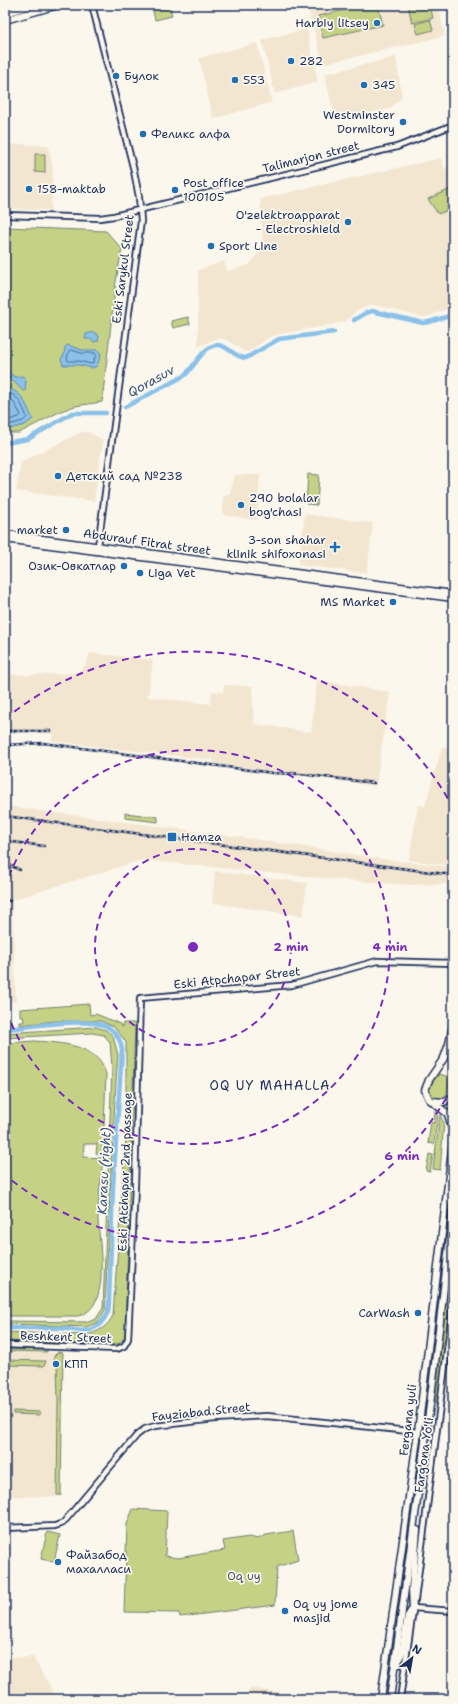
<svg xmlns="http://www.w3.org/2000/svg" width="458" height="1704" font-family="'Shantell Sans',sans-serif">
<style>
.built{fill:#f3e6d1}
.green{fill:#c5d286;stroke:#708072}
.water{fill:#8bc1e9;stroke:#5e87b1}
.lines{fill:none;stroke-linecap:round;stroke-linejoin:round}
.shore{stroke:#486996;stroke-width:1}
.canal{stroke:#8bc1e9;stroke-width:4.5}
.minor-casing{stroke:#1b2f5e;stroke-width:8}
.major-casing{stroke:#1b2f5e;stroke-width:9}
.minor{stroke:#fbf7ec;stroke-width:4.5}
.major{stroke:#fbf7ec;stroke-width:6}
.rail-casing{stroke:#1b2f5e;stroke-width:2.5}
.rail{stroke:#fbf7ec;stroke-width:1;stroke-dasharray:3;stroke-linecap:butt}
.ring{fill:none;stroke:#7b2cbf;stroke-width:2;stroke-dasharray:7 5}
.poi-dot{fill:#1f6fb2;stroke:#fbf7ec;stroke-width:1.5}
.labels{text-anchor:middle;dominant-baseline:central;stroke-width:3.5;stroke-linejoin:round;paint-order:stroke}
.poi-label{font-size:12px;fill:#1b2f5e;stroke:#fbf7ec;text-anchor:start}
.street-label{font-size:12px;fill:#1b2f5e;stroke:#fbf7ec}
.park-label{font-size:12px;fill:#465868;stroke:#fbf7ec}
.water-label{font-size:13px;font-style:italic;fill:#375481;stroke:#fbf7ec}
.neighbourhood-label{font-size:13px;letter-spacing:1px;fill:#1b2f5e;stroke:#fbf7ec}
.centre{fill:#7b2cbf;stroke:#fbf7ec;stroke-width:2}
.ring-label{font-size:12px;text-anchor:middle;font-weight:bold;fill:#7b2cbf;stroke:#fbf7ec;stroke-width:3.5;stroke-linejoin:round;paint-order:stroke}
</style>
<rect width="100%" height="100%" fill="#fbf7ec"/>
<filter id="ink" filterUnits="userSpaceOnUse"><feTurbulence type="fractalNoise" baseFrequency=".025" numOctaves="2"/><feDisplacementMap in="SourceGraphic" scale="8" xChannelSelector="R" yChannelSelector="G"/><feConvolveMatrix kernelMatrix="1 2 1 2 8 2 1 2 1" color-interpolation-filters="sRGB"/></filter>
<g filter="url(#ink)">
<g class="built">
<path d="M301,5H438L445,36L323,64L308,9L302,10Z"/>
<path d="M307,29L318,82L275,94L262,40Z"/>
<path d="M257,43L272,102L213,119L199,58Z"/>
<path d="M396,57L402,97L389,109L336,120L324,74Z"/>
<path d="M5,144L48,145L53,170L51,210L5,209Z"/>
<path d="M441,158L445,169L453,166V308L446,309L427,317H421L380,306L371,305L356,311L345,322L271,336L250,351L245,352L227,340L218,338L198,347V270L225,261L227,271L249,265L263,247L260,199Z"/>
<path d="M82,432H88L103,440L94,501L16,491L21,462Z"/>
<path d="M235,475H260L257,520L223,515V496L229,495Z"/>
<path d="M305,514L373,523L367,573L298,565Z"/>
<path d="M5,594L10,595L6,635H5Z"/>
<path d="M90,653L153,660L148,697L210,704L212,691L223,692L224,685L252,686L254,724L311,732L317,680L390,692L376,786L213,763V754L211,760L52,741V730L5,731V674L29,675L76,673L85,666Z"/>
<path d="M442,747L453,749V866L409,860L418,805L425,806Z"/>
<path d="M5,806L254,839L389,860L453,867V884L407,885L309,877L142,860L12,900L16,1002H5Z"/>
<path d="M215,871L307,883L303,916L212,903Z"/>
<path d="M5,1351L63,1353L61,1497L5,1496Z"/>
<path d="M33,1657L57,1699H5V1658Z"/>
<path d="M250,1688L290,1694L324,1699H249Z"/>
</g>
<g class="green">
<path d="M368,5H378L383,25L323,38L318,16Z"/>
<path d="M408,5H430L433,18L412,23Z"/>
<path d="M170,7L172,16L155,20L153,11Z"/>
<path d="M430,20L433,30L418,34L415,24Z"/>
<path d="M35,154H45V173L35,172Z"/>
<path d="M453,188V208L438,214L428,199Z"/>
<path d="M5,227L106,231L122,249L116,281L102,402L75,406L61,411L19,433H5Z"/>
<path d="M188,317L190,324L173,328L171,321Z"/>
<path d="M308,474L319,475L317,505L306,504Z"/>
<path d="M125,813L158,817V822L125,818Z"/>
<path d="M89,1004L90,1015L96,1014L120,1024L122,1027L123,1023H135L125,1336L120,1343L112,1345L5,1341V1332L86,1335C98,1332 108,1327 113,1315L126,1135V1042L114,1027L101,1021H55L20,1025V1022H24L23,1016H20V1009Z"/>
<path d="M96,1027L106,1030L113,1036L118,1055L116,1081L110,1192L105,1310L98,1322L87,1327L5,1324V1321L88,1322L96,1319L103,1308L112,1067L110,1042L104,1035L92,1033L5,1038V1033Z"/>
<path d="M35,1041C61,1043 98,1044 106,1074L103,1154H96L97,1144H84L83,1157L103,1158C101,1179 98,1199 98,1220C99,1244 112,1309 78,1316H5V1043Z"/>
<path d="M439,1074L450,1077L447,1094L441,1099L432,1097L429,1090L430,1085Z"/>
<path d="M435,1111L438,1113L434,1144L428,1143L431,1122L434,1123Z"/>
<path d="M440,1115L444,1123L440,1170L433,1169Z"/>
<path d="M429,1154L433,1155L430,1172L426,1171Z"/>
<path d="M453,1241V1280L437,1404H435Z"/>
<path d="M5,1349L47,1350V1352L5,1351Z"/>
<path d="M58,1352L63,1353L61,1495H57L58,1401L57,1362H54V1356Z"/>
<path d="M5,1360L46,1361L44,1366L5,1365Z"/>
<path d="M13,1411L40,1412V1415L13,1414Z"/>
<path d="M133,1509L167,1511L165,1556L178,1558L225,1550L223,1541L249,1537L258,1539L266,1535L293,1531L298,1560L277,1567L275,1605L180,1617L179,1613L124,1612L127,1524Z"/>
<path d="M47,1532L60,1535L54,1562L41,1559Z"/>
</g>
<g class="water">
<path d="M94,332L99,336L98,341L94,342L90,339H85L86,334Z"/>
<path d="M68,345L82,350H99L101,355L97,366L92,368L79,365H63L61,359L64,355L65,347Z"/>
<path d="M5,370L15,377L23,376L26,381L25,391H23L8,376L5,375Z"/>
<path d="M5,388C23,390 26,406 33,419L25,425L5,430Z"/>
</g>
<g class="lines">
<g class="shore">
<path d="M71,350L81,353H95L96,355L93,363L91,364L79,361H68L67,359L69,351Z"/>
<path d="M5,392C19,394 22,406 27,417L23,421L5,426"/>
<path d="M5,397L13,401L21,415L19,417L5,421"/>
</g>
<g class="canal">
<path d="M354,320L366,313L372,311L423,323L429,322L453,315"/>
<path d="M125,407L184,376C194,368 204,344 218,345C228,345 234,358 246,358L279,339L334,332"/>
<path d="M5,443L28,439L72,413H106"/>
<path d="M5,1029C27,1027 85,1018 103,1025C114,1029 121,1039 122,1050L113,1187L109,1302L108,1312L104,1319L99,1325L90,1330L81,1331L60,1328H5"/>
</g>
<defs>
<g id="minor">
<path d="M92,5L134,171L139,197L141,221L98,546"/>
<path d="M5,215L100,218L114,216L397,147L453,125"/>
<path d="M5,1345L117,1349L124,1346L128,1339L135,1186L140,998L292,985L377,961L453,963"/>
<path d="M5,1528L55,1526L63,1523L137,1435L145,1429L155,1426L215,1419L267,1416L418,1432"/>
<path d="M415,1600L453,1304"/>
<path d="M413,1608L453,1611"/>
<path d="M400,1699L413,1611"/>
</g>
<g id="major">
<path d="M5,13L34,5"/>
<path d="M5,20L58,5"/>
<path d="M5,534L453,594"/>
<path d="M5,539L453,598"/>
<path d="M453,1026L449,1044L444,1058L429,1080L425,1090L429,1099L448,1114L453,1132"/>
<path d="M432,1101L444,1102L453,1097"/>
<path d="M397,1665L402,1652L408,1616L413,1608L412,1589L417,1530"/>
<path d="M381,1699L418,1432L453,1142"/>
<path d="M390,1699L430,1405L453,1212"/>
</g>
</defs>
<use href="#minor" class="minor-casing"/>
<use href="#major" class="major-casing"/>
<use href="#minor" class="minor"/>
<use href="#major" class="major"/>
<defs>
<g id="rail">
<path d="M5,731H51"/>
<path d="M5,745L43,743L273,773L298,774"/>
<path d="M292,773L374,783"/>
<path d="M5,816L453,875"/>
<path d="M5,841L44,846"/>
<path d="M5,863L20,870"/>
<path d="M5,900L10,901"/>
</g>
</defs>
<use href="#rail" class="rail-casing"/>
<use href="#rail" class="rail"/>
</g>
</g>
<g class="ring">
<circle cx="193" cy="947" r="98"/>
<path d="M5 888A197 197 0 1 1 5 1006"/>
<path d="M452 1088A295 295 0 0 1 5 1175M5 719A295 295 0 0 1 452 806"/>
</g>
<g class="poi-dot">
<circle cx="377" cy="23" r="4"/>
<circle cx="291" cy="61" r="4"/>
<circle cx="116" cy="76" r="4"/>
<circle cx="235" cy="80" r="4"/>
<circle cx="364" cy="85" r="4"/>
<circle cx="403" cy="122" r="4"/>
<circle cx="143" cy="134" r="4"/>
<circle cx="29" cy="189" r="4"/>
<circle cx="175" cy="190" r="4"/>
<circle cx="348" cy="222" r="4"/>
<circle cx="211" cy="246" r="4"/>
<circle cx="58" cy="476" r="4"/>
<circle cx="241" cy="505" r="4"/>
<circle cx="66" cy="530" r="4"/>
<path d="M333 541h4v4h4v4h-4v4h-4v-4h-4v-4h4z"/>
<circle cx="124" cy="566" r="4"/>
<circle cx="140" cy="573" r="4"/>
<circle cx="393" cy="602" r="4"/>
<rect x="167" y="832" width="10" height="10" rx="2"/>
<circle cx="418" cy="1313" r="4"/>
<circle cx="56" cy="1364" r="4"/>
<circle cx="58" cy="1562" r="4"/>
<circle cx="285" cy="1611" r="4"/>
</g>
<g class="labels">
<g class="poi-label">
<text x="369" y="23" text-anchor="end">Harbiy litsey</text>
<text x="299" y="61">282</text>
<text x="124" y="76">Булок</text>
<text x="243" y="80">553</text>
<text x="372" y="85">345</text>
<text x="395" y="115" text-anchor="end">Westminster<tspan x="395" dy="14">Dormitory</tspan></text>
<text x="151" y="134">Феликс алфа</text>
<text x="183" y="183">Post office<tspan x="183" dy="14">100105</tspan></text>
<text x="37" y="189">158-maktab</text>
<text x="340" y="215" text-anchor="end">O'zelektroapparat<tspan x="340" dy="14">- Electroshield</tspan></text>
<text x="219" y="246">Sport Line</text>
<text x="66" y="476">Детский сад №238</text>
<text x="249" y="498">290 bolalar<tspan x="249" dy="14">bog'chasi</tspan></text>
<text x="58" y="530" text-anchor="end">market</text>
<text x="326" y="540" text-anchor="end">3-son shahar<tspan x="326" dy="14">klinik shifoxonasi</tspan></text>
<text x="116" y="566" text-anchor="end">Озик-Овкатлар</text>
<text x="148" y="573">Liga Vet</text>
<text x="385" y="602" text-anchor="end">MS Market</text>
<text x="181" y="837">Hamza</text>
<text x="410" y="1313" text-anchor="end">CarWash</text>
<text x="64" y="1364">КПП</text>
<text x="66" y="1555">Файзабод<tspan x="66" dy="14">махалласи</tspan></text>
<text x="293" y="1604">Oq uy jome<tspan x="293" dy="14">masjid</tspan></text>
</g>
<g class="street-label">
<text transform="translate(311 157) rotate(-14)">Talimarjon street</text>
<text transform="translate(123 269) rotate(-83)">Eski Sarykul Street</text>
<text transform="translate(147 542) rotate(8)">Abdurauf Fitrat street</text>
<text transform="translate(237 978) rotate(-6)">Eski Atpchapar Street</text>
<text transform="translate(125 1172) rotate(-88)">Eski Atchapar 2nd passage</text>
<text transform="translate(66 1337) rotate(2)">Beshkent Street</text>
<text transform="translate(201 1412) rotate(-6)">Fayziabad Street</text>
<text transform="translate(408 1420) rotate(-83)">Fergana yuli</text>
<text transform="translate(424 1455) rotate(-82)">Farg'ona Yo'li</text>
</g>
<g class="park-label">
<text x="244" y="1576">Oq uy</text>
</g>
<g class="water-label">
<text transform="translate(151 381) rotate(-29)">Qorasuv</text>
<text transform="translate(104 1171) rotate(-87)">Karasu (right)</text>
</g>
<g class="neighbourhood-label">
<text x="270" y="1085">OQ UY MAHALLA</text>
</g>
</g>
<circle cx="193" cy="947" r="6" class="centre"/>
<g class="ring-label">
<text x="291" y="951">2 min</text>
<text x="390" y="951">4 min</text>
<text x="402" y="1160">6 min</text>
</g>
<rect width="458" height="1704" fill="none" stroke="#fbf7ec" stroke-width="20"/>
<rect x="10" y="10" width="438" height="1684" fill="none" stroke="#1b2f5e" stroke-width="1.5" filter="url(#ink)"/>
<g transform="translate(412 1658) rotate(31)" stroke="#fbf7ec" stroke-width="3" paint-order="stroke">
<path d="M0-3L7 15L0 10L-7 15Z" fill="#1b2f5e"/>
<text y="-6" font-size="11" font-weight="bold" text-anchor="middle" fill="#1b2f5e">N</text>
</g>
</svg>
